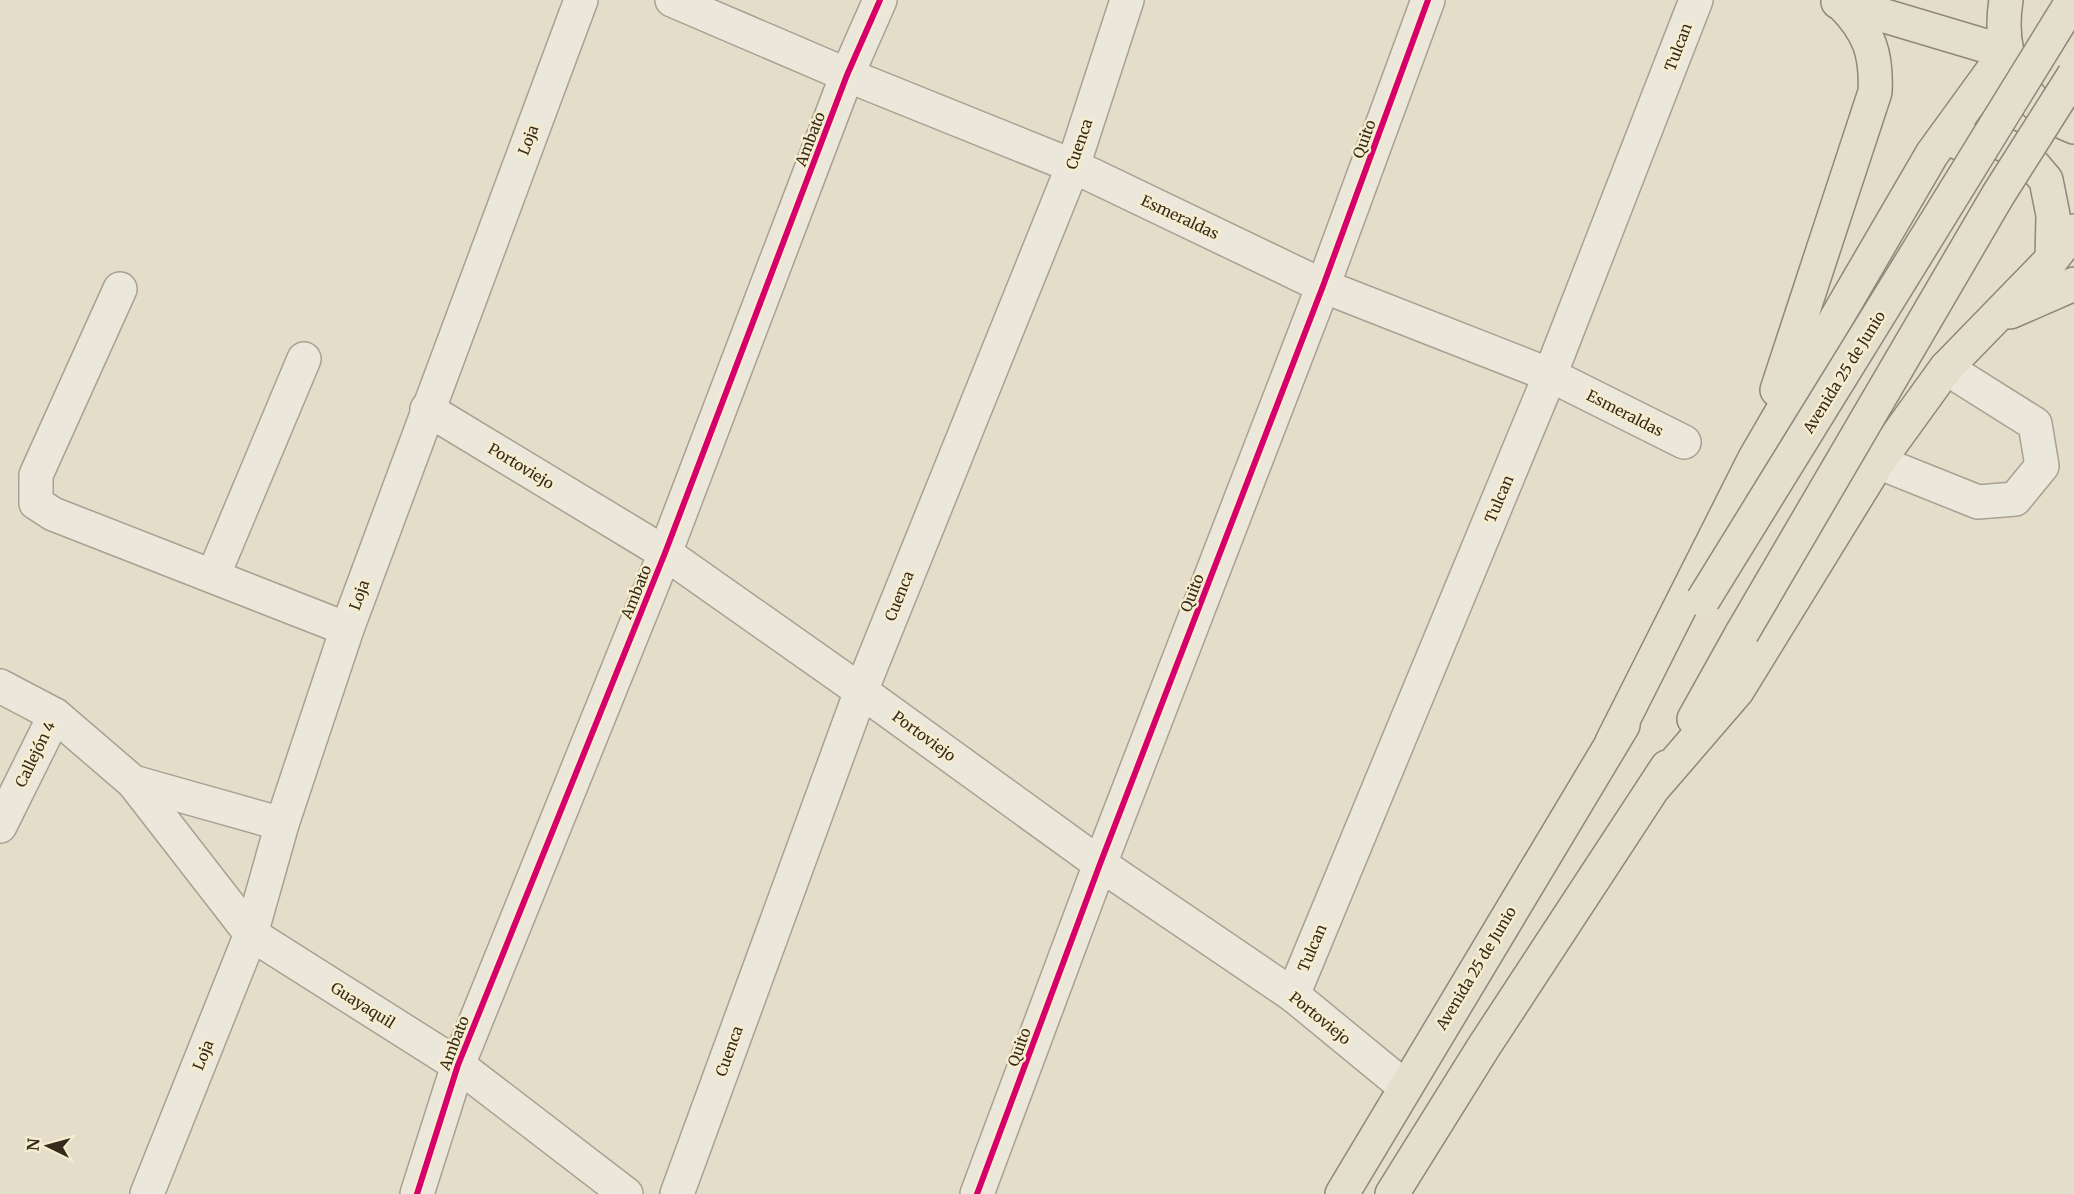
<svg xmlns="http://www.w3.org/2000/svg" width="2074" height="1194" font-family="Merriweather,serif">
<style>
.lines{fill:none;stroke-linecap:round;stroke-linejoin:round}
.minor-casing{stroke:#a8a193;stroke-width:36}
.major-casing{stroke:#8e877a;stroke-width:36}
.minor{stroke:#ece7db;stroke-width:33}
.major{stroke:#e4decc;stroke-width:33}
.major-bridge-casing{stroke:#8e877a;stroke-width:36;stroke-linecap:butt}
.major-bridge{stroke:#e4decc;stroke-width:33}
.cycleway-casing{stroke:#f6ecce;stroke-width:10}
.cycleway{stroke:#d6006c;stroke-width:6}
.labels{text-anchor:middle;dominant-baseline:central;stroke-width:5;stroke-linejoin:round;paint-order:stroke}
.street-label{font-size:15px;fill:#362a1c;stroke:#f6ecce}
</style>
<rect width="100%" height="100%" fill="#e4ddc9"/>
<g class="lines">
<defs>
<g id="minor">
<path d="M672,0L847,75L1073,166L1323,286L1550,375L1684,442"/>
<path d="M120,289L36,475V503L53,514L347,629"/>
<path d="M427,409L665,553L861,691L1100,864L1293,995L1405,1087"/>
<path d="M1878,462L1978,502L2015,499L2042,466L2035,424L1946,368"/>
<path d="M213,576L304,359"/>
<path d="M0,686L55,715L133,782L282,824"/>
<path d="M133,782L251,934L458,1065L626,1194"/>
<path d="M0,826L55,715"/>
<path d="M1293,995L1550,375L1696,0"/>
<path d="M147,1194L251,934L282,824L347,629L581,0"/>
<path d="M417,1194L458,1065L665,553L847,75L880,0"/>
<path d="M677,1194L861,691L1073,166L1127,0"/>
<path d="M977,1194L1100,864L1323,286L1428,0"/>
</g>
<g id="major">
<path d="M2006,0C1997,57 2019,105 2074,127"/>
<path d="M1838,2L2006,52"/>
<path d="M1959,143L1991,139L2023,153L2046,180L2053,215L2052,259"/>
<path d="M2010,312L2074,284"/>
<path d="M1777,390L1875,92C1877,54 1869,31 1842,4"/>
<path d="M1694,719L1742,633"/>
<path d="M1612,742L1755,458L1932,154L2006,52"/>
<path d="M1656,785L1737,691L1878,462L1946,368L2052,259L2074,231"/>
<path d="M1342,1194L1623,725"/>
<path d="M1392,1194L1483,1048L1667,767"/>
</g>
</defs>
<use href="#minor" class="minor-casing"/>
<use href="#major" class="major-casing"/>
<use href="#minor" class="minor"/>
<use href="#major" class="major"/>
<defs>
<g id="major-bridge">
<path d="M1703,600L2073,0"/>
<path d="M1742,633L1998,195L2074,75"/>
</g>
</defs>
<use href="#major-bridge" class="major-bridge-casing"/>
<use href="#major-bridge" class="major-bridge"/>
<defs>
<g id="cycleway">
<path d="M417,1194L458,1065L665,553L847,75L880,0"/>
<path d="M977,1194L1100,864L1323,286L1428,0"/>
</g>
</defs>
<use href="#cycleway" class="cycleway-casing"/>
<use href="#cycleway" class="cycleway"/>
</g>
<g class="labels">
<g class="street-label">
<text transform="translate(1678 47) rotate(-69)">Tulcan</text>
<text transform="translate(810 139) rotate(-69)">Ambato</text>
<text transform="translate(1364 139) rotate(-70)">Quito</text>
<text transform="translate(528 140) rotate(-69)">Loja</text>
<text transform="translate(1079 144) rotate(-71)">Cuenca</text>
<text transform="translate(1180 217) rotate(25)">Esmeraldas</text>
<text transform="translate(1844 372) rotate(-58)">Avenida 25 de Junio</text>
<text transform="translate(1625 413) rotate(27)">Esmeraldas</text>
<text transform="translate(521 466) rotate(31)">Portoviejo</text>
<text transform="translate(1499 499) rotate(-67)">Tulcan</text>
<text transform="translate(636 592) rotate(-68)">Ambato</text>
<text transform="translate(1192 593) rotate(-69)">Quito</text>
<text transform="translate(359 595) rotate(-70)">Loja</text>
<text transform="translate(899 596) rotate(-68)">Cuenca</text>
<text transform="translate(924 736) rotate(36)">Portoviejo</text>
<text transform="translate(35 754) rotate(-64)">Callejón 4</text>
<text transform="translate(1312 948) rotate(-67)">Tulcan</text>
<text transform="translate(1476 968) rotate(-59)">Avenida 25 de Junio</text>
<text transform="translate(363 1005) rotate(32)">Guayaquil</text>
<text transform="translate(1320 1018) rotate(39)">Portoviejo</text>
<text transform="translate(454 1043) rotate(-69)">Ambato</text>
<text transform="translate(1019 1047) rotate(-70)">Quito</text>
<text transform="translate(729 1051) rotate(-70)">Cuenca</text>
<text transform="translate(203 1055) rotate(-68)">Loja</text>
</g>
</g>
<g transform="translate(48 1146) rotate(275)" stroke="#f6ecce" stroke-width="4.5" paint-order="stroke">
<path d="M0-4.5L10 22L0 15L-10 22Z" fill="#362a1c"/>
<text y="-9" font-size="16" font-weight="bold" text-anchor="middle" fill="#362a1c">N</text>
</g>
</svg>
